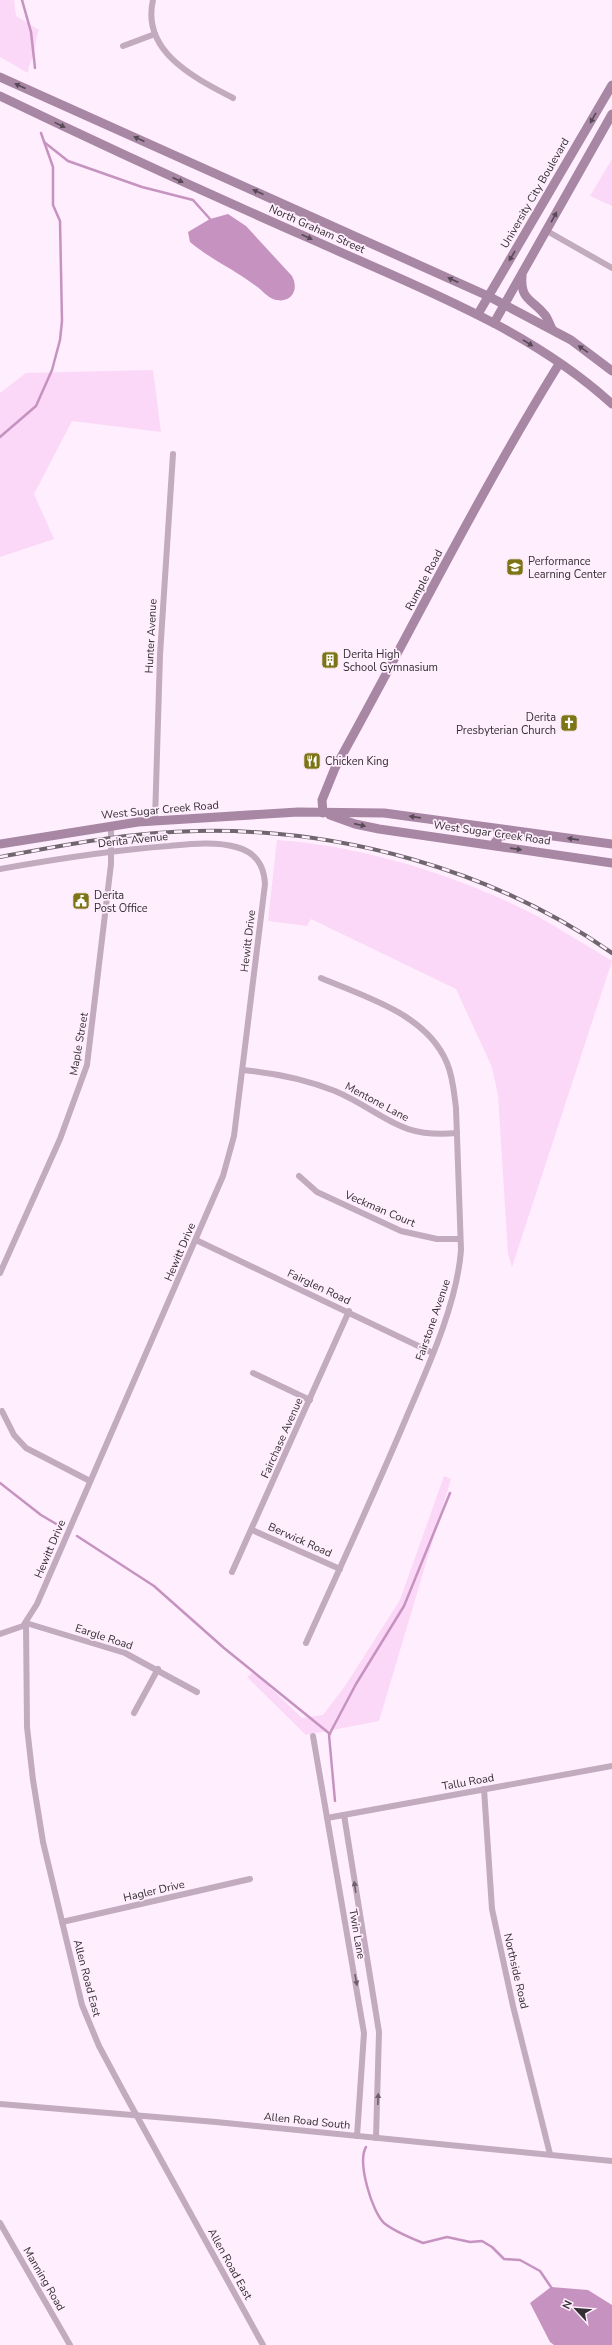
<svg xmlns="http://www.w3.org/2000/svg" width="612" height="2345" font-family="'Nunito Sans',sans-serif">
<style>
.green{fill:#fbd8f7}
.water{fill:#c693c1}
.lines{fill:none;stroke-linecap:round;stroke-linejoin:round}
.stream{stroke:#c693c1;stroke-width:2.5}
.street{stroke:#c2aabf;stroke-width:6}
.secondary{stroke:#a887a5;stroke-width:9}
.rail-casing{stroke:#6f666e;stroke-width:4}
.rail{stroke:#ffeefd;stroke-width:2.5;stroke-dasharray:8;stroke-linecap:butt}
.oneway{fill:#574955}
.oneway2{fill:#6d606b}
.labels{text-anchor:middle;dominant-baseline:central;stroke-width:3.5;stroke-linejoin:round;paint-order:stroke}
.street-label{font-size:11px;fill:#342e33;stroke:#ffeefd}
.poi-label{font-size:11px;fill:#342e33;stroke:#ffeefd;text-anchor:start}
</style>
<rect width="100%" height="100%" fill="#ffeefd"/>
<g class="green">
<path d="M0,0H14L16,16L39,30C36,37 36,42 35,49C34,57 28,64 28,73L0,57Z"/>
<path d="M612,159V206L590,196Z"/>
<path d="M153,370L161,432L72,421L34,494L54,539L0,557V393L26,373Z"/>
<path d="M277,840C364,846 460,876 537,916C562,930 587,946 612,961L512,1267L508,1254L498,1095L492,1067L456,989L311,919L307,926L268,921Z"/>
<path d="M444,1476L451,1479L379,1721L306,1735L247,1677L254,1672L302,1718L323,1715L345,1686L400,1600Z"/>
</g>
<g class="water">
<path d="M228,214L246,226L292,276C300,291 290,305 273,299C266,296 262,290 256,286C235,270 210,259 190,242L188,232L210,219Z"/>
<path d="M551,2287L588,2290L612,2305V2345H554L550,2342L530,2303Z"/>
</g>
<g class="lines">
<g class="stream">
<path d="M22,0L31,32L35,68"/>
<path d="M44,142L68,161L142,187L193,200L210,219"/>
<path d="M0,437L36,406L52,370L60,340L62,321L60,221L53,205V167L41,133"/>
<path d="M0,1483L41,1515L58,1525"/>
<path d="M77,1536L154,1586L224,1648L330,1734"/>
<path d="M335,1801L329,1735L356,1684L404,1606L450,1493"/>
<path d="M366,2147C357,2162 372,2212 384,2223C395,2232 411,2238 423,2243L447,2237L470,2242L482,2241L492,2247L504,2259L520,2260L540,2271L553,2290"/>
</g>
<g class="street">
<path d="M153,0C141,52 195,78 233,98"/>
<path d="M123,46L155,34"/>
<path d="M547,231L612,268"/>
<path d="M155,820L160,655L173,454"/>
<path d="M0,869C56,859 112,850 169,846C190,844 215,841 236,847C255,852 264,864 265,884L234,1136L223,1176L37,1604L23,1626L0,1634"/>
<path d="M243,1070C275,1073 305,1079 335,1091C384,1112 397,1139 457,1133"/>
<path d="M299,1176L317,1192L401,1231L437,1239H460"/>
<path d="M196,1240L433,1353"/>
<path d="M0,1273L60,1139L87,1065L111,864V825"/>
<path d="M253,1373L310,1400"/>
<path d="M2,1411L14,1435L26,1448L90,1481"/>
<path d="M252,1530L340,1569"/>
<path d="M232,1572L349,1311"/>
<path d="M26,1623L27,1727L33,1780L43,1842L82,2005L99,2046L122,2089L263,2345"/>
<path d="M26,1623L125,1653L197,1692"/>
<path d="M306,1643C340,1568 375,1492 407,1416C428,1367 457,1304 461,1250L456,1108C454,1092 453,1077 447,1063C427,1014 365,997 321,978"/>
<path d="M134,1713L158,1669"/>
<path d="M313,1736L364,2033L357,2136"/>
<path d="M484,1789L492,1909L513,2006L550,2154"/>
<path d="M344,1815L379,2032L376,2138"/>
<path d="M327,1818L612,1766"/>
<path d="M62,1922L250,1879"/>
<path d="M0,2104L216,2122L612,2161"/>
<path d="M0,2223L70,2345"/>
</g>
<g class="secondary">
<path d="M0,77L488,296L571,340L612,371"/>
<path d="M0,96C106,147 213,196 320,243C420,288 530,329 612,404"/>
<path d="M522,276C520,300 532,299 545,315C548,319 550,325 552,329"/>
<path d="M478,314L612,85"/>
<path d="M494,323L612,114"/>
<path d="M323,813L322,800L335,768C410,633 478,495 559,364"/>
<path d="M330,815L355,824L379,829L612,863"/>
<path d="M0,844L138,822L298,812L384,813L612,844"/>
<path d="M493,845L500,836L513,835"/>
</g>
<defs>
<path id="rail" d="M0,857C65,845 130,832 197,831C340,828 494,870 612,953"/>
</defs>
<use href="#rail" class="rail-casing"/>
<use href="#rail" class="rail"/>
</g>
<defs><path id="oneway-solid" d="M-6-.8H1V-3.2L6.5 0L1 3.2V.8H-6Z"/></defs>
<g class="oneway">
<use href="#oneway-solid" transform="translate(20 86) rotate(-156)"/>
<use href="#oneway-solid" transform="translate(593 118) rotate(120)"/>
<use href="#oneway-solid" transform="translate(60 125) rotate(26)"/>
<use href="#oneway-solid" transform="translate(139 139) rotate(-156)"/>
<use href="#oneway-solid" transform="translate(178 180) rotate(24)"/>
<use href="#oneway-solid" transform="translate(258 192) rotate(-156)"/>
<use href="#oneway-solid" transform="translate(554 217) rotate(-61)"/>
<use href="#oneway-solid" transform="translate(307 237) rotate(24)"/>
<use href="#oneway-solid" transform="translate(512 256) rotate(121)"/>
<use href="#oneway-solid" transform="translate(453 280) rotate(-155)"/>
<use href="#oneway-solid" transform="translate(528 343) rotate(32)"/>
<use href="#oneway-solid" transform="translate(583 349) rotate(-145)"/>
<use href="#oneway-solid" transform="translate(415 817) rotate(-172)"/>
<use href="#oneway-solid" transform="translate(360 825) rotate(13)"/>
<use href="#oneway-solid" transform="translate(573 839) rotate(-172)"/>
<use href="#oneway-solid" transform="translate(516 849) rotate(8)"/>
</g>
<g class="oneway2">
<use href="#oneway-solid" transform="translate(355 1887) rotate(-98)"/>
<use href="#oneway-solid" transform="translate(356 1980) rotate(79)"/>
<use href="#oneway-solid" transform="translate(378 2099) rotate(-88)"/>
</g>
<defs>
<symbol id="school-square" viewBox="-11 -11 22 22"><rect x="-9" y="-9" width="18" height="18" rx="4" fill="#7d7416" stroke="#ffeefd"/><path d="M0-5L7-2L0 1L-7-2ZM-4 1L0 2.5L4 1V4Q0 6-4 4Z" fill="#fff"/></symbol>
<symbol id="building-square" viewBox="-11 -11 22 22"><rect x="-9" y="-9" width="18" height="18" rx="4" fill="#7d7416" stroke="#ffeefd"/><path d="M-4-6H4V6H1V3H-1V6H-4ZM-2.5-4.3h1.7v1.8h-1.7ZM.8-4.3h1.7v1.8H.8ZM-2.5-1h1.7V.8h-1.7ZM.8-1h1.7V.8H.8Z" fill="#fff"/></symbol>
<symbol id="church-square" viewBox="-11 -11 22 22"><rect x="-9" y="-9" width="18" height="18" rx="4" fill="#7d7416" stroke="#ffeefd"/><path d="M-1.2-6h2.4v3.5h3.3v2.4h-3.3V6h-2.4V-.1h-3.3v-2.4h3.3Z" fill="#fff"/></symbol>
<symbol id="restaurant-square" viewBox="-11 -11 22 22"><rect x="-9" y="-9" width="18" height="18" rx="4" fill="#7d7416" stroke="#ffeefd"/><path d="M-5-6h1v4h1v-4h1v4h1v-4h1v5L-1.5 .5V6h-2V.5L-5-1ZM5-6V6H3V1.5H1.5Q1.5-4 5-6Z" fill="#fff"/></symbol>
<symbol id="civic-square" viewBox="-11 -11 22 22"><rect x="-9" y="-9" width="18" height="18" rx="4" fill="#7d7416" stroke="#ffeefd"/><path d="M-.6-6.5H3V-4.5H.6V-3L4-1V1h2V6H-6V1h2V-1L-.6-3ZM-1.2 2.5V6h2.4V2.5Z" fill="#fff"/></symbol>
</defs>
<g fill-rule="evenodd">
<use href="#school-square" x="505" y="557" width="20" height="20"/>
<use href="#building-square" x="320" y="650" width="20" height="20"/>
<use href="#church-square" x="559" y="713" width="20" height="20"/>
<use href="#restaurant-square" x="302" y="751" width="20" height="20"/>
<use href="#civic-square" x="71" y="891" width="20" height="20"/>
</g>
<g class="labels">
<g class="street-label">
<text transform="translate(535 193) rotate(-60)">University City Boulevard</text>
<text transform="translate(317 229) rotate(24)">North Graham Street</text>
<text transform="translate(424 580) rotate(-62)">Rumple Road</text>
<text transform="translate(151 636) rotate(-87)">Hunter Avenue</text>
<text transform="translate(160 810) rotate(-5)">West Sugar Creek Road</text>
<text transform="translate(492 833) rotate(8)">West Sugar Creek Road</text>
<text transform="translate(133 840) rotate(-6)">Derita Avenue</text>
<text transform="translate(248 941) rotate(-83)">Hewitt Drive</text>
<text transform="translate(79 1044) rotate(-80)">Maple Street</text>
<text transform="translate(377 1102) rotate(28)">Mentone Lane</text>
<text transform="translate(380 1209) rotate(23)">Veckman Court</text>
<text transform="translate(180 1252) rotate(-67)">Hewitt Drive</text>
<text transform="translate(319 1287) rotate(25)">Fairglen Road</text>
<text transform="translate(433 1320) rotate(-71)">Fairstone Avenue</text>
<text transform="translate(282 1438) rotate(-66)">Fairchase Avenue</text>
<text transform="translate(300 1540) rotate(24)">Berwick Road</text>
<text transform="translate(50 1549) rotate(-67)">Hewitt Drive</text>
<text transform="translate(104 1637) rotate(18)">Eargle Road</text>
<text transform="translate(468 1782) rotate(-10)">Tallu Road</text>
<text transform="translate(154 1891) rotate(-13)">Hagler Drive</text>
<text transform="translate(357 1934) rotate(80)">Twin Lane</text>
<text transform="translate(516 1971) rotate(77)">Northside Road</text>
<text transform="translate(87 1978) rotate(75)">Allen Road East</text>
<text transform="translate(307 2121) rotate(6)">Allen Road South</text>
<text transform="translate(230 2264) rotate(61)">Allen Road East</text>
<text transform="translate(44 2279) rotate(60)">Manning Road</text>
</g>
<g class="poi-label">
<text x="528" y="561">Performance<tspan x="528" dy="13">Learning Center</tspan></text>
<text x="343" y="654">Derita High<tspan x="343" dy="13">School Gymnasium</tspan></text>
<text x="556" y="717" text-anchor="end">Derita<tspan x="556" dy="13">Presbyterian Church</tspan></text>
<text x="325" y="761">Chicken King</text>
<text x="94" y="895">Derita<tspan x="94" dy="13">Post Office</tspan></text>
</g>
</g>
<g transform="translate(576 2309) rotate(296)" stroke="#ffeefd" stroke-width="3" paint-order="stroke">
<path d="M0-3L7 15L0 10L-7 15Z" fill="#342e33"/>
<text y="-6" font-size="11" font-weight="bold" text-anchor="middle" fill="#342e33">N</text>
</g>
</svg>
